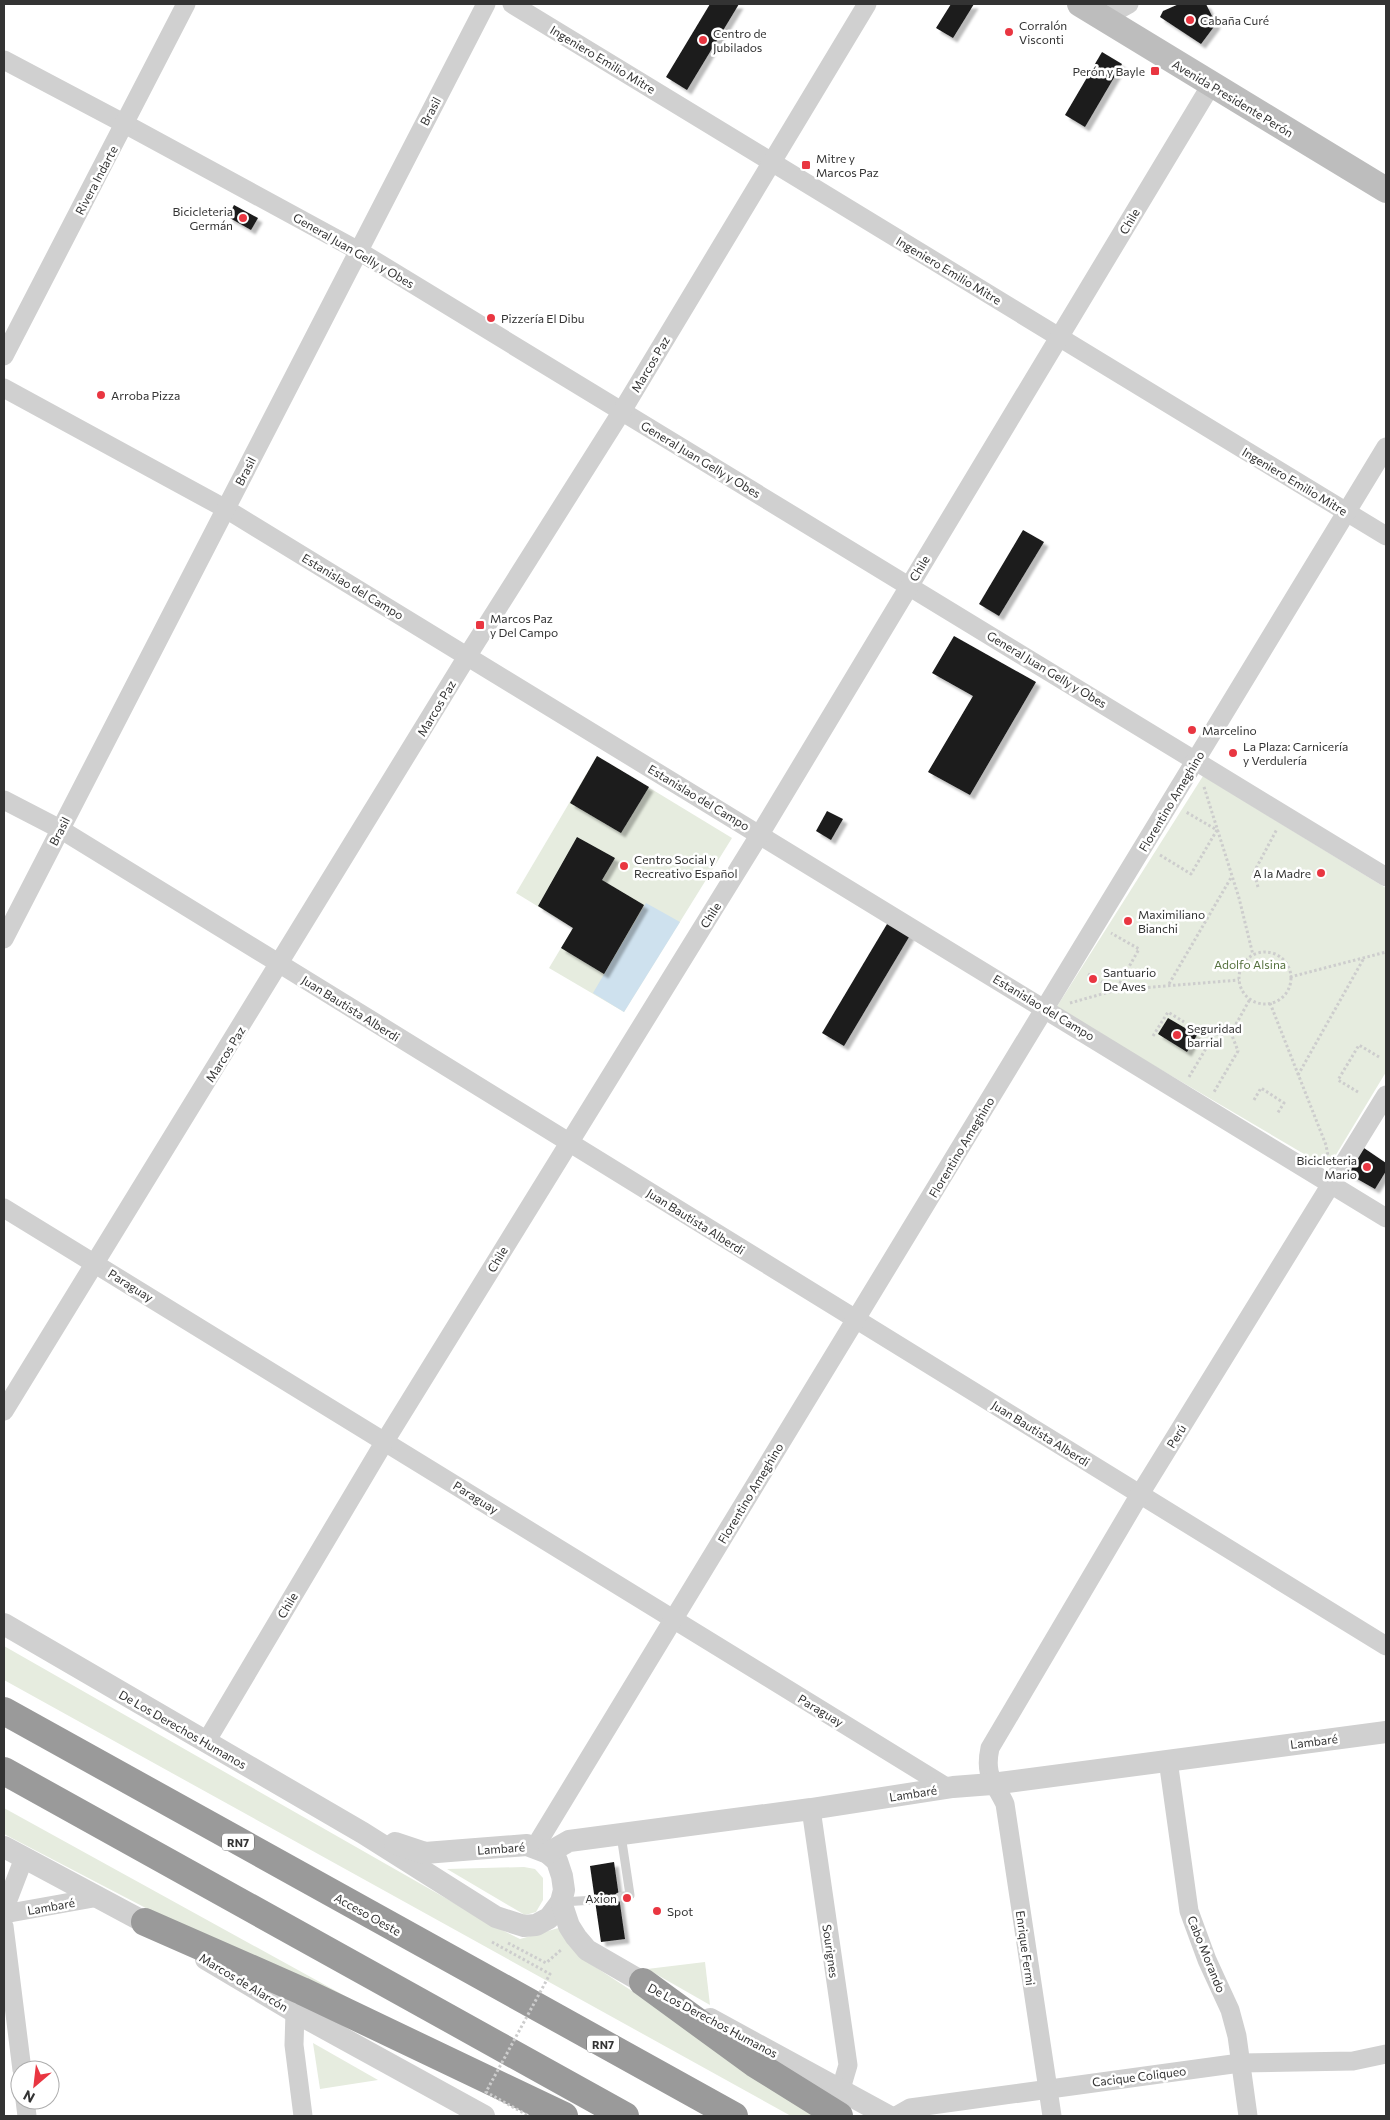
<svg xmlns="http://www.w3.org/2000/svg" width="1390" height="2120" font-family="Commissioner,sans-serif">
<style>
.green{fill:#e6ecdf}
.water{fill:#cee1ee}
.building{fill:#1a1a1a;filter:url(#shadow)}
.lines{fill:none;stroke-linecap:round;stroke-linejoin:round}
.path{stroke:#cdcdcd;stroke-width:3;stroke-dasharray:2.5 2.5;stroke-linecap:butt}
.service{stroke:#d0d0d0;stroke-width:9}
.minor{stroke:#d0d0d0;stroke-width:19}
.tertiary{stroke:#d0d0d0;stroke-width:22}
.secondary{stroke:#bdbdbd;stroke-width:26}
.motorway{stroke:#9a9a9a;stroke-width:28}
.path-bridge{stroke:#cdcdcd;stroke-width:3;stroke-dasharray:2.5 2.5;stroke-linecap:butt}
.poi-dot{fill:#e93641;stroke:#fff;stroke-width:2}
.labels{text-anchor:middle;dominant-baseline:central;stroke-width:5;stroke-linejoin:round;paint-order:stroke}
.shield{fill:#fff;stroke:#707070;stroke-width:1}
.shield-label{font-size:11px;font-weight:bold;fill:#333}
.poi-label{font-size:12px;fill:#333;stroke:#fff;text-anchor:start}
.street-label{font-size:12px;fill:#333;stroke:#fff}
.park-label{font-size:12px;fill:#55713e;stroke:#fff}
</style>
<defs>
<filter id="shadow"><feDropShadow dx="4.5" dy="4.5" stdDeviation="1" flood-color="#0004"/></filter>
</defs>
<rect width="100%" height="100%" fill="#fff"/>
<g class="green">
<path d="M597,756L732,838L624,1012L549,968L573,928L516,893Z"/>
<path d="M1203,776L1386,888V1072L1328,1168L1056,1008Z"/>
<path d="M4,1646L498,1928L520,1939L562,1927L586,1961L824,2116H791L4,1680Z"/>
<path d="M4,1808L423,2039L232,1953L4,1834Z"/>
<path d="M524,1867L535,1869L543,1878V1900L536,1912L525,1915L447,1869Z"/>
<path d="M705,1962L710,2005L647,1969Z"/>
<path d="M313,2043L378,2080L320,2089Z"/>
</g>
<path class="water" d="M646,903L680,922L624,1012L593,993Z"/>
<g class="building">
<path d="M710,4H739L687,90L666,77Z"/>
<path d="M951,4H974L953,38L936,28Z"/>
<path d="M1179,4H1206L1216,24L1201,44L1160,17L1163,11Z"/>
<path d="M1102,52L1122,64L1085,127L1065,115Z"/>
<path d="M234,205L258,218L251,230L228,217Z"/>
<path d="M1023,530L1044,542L999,616L979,604Z"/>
<path d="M954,636L1036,682L970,795L928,772L973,696L932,673Z"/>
<path d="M597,756L649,787L621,833L570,803Z"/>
<path d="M827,811L843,819L831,840L816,831Z"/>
<path d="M577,837L615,858L602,880L644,905L604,974L561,948L573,928L538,906Z"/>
<path d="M890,919L912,932L844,1046L822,1033Z"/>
<path d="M1168,1018L1197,1035L1187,1052L1158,1034Z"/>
<path d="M1361,1146L1386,1163V1171L1375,1189L1345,1172Z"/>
<path d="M614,1862L625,1939L601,1942L590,1866Z"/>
</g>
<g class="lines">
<g class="path">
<path d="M1204,787L1239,898L1253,955"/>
<path d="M1160,855L1191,874L1217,830L1186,812"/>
<path d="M1258,887L1254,872L1277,829"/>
<circle cx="1265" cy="978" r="26"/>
<path d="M1088,974L1116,990L1139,949L1111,933"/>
<path d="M1290,977L1386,952"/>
<path d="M1169,984L1232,876"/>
<path d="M1070,1003L1116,990L1239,980"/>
<path d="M1270,1003L1326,1145L1328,1156"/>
<path d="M1231,1033L1250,999"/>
<path d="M1153,1036L1168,1012L1184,1022"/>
<path d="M1298,1075L1364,958"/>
<path d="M1189,1077L1214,1035L1231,1033L1238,1051L1214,1092"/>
<path d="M1358,1092L1338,1080L1359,1045L1379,1057"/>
<path d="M1254,1100L1261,1088L1284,1103L1277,1114"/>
<path d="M508,1943L546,1963L562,1949"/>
</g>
<g class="service">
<path d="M619,1897L630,1895L621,1835"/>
<path d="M562,1902L595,1900"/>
</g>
<g class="minor">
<path d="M512,4L1386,536"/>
<path d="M1104,18L1129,4"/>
<path d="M4,60L125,124L357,250L1386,877"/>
<path d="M4,356L186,4"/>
<path d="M4,388L226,509L1386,1218"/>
<path d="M4,800L60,829L280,964L1386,1646"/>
<path d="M4,939L486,4"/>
<path d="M4,1208L948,1788"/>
<path d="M4,1411L468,655L622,411L867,4"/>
<path d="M206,1742L385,1441L760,834L1211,85"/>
<path d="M1168,1760L1189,1911L1207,1960L1230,2010L1237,2036L1248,2116"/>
<path d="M811,1809L848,2065L840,2092"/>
<path d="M535,1847L1386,447"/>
<path d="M4,1910L24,1858"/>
<path d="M4,1914L99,1897"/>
<path d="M4,1926L22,2070"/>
<path d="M295,2012L294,2045L303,2116"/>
<path d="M25,2100L27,2116"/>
<path d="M896,2116L910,2108L1240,2063L1353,2061L1386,2054"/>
<path d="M1052,2116L1005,1804C994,1781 984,1776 990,1748L1140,1494L1386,1095"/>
</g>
<g class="tertiary">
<path d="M4,1624L363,1833L496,1917L524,1926L536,1925L549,1918L561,1902"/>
<path d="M395,1843L425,1853L527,1845L548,1853L557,1861L562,1876L564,1890L561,1902L569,1926L576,1937L587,1950L658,1991"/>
<path d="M4,1847L159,1930"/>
<path d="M548,1853L569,1841L811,1809L953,1787L992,1784L1386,1732"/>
<path d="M206,1959L295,2012L484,2116"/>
<path d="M710,2019L888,2116"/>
</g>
<path class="secondary" d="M1080,4L1386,190"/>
<g class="motorway">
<path d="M4,1711L734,2116"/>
<path d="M4,1771L625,2116"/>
<path d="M145,1922L302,1991L564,2116"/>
<path d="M643,1982L754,2063L839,2116"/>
</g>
<path class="path-bridge" d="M492,1942L550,1974L486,2092L529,2116"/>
</g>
<g class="poi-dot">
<circle cx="1190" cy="20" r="5"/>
<circle cx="1009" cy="32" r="5"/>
<circle cx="703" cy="40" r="5"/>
<rect x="1150" y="66" width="10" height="10" rx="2.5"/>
<rect x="801" y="160" width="10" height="10" rx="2.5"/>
<circle cx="243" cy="218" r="5"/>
<circle cx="491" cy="318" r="5"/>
<circle cx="101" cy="395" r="5"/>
<rect x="475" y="620" width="10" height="10" rx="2.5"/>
<circle cx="1192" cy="730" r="5"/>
<circle cx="1233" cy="753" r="5"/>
<circle cx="624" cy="866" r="5"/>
<circle cx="1321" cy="873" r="5"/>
<circle cx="1128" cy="921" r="5"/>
<circle cx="1093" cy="979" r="5"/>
<circle cx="1177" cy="1035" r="5"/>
<circle cx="1367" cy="1167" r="5"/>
<circle cx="627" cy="1898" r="5"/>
<circle cx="657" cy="1911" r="5"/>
</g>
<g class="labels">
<g class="shield">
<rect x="222" y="1833.5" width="32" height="17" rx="4"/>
<rect x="587" y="2035.5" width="32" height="17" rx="4"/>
</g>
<g class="shield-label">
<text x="238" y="1842">RN7</text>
<text x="603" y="2044">RN7</text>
</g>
<g class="poi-label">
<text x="1200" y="20">Cabaña Curé</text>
<text x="1019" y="25">Corralón<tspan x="1019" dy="14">Visconti</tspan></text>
<text x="713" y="33">Centro de<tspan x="713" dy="14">Jubilados</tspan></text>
<text x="1145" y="71" text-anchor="end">Perón y Bayle</text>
<text x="816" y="158">Mitre y<tspan x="816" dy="14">Marcos Paz</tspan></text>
<text x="233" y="211" text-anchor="end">Bicicleteria<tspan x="233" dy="14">Germán</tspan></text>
<text x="501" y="318">Pizzería El Dibu</text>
<text x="111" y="395">Arroba Pizza</text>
<text x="490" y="618">Marcos Paz<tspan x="490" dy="14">y Del Campo</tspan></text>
<text x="1202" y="730">Marcelino</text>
<text x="1243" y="746">La Plaza: Carnicería<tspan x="1243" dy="14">y Verdulería</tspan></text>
<text x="634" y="859">Centro Social y<tspan x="634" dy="14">Recreativo Español</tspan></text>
<text x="1311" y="873" text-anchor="end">A la Madre</text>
<text x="1138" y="914">Maximiliano<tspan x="1138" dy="14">Bianchi</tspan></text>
<text x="1103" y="972">Santuario<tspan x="1103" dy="14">De Aves</tspan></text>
<text x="1187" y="1028">Seguridad<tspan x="1187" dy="14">barrial</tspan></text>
<text x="1357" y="1160" text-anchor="end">Bicicleteria<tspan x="1357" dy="14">Mario</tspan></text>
<text x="617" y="1898" text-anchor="end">Axion</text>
<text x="667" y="1911">Spot</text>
</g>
<g class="street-label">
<text transform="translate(603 59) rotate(31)">Ingeniero Emilio Mitre</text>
<text transform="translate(1233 98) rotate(31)">Avenida Presidente Perón</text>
<text transform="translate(430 111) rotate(-62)">Brasil</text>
<text transform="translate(96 180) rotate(-62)">Rivera Indarte</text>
<text transform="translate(1129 221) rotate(-59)">Chile</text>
<text transform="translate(354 250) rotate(30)">General Juan Gelly y Obes</text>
<text transform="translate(949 270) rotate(31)">Ingeniero Emilio Mitre</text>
<text transform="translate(650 364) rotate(-59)">Marcos Paz</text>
<text transform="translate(701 459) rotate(31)">General Juan Gelly y Obes</text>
<text transform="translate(245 471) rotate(-63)">Brasil</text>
<text transform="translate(1295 481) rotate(31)">Ingeniero Emilio Mitre</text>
<text transform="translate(919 568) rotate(-59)">Chile</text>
<text transform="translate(353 586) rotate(31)">Estanislao del Campo</text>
<text transform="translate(1047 669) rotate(31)">General Juan Gelly y Obes</text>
<text transform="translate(436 708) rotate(-59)">Marcos Paz</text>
<text transform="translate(699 797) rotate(31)">Estanislao del Campo</text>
<text transform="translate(1171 801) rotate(-59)">Florentino Ameghino</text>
<text transform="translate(59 831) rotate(-63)">Brasil</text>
<text transform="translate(710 915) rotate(-58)">Chile</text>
<text transform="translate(1044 1007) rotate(31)">Estanislao del Campo</text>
<text transform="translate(351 1008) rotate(32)">Juan Bautista Alberdi</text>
<text transform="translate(225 1054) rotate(-58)">Marcos Paz</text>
<text transform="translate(961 1147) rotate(-59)">Florentino Ameghino</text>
<text transform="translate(696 1221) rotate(32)">Juan Bautista Alberdi</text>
<text transform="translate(497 1259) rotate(-59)">Chile</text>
<text transform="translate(131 1285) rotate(32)">Paraguay</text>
<text transform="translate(1041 1433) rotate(32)">Juan Bautista Alberdi</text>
<text transform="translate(1176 1436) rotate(-58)">Perú</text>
<text transform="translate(750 1493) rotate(-59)">Florentino Ameghino</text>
<text transform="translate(476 1497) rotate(32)">Paraguay</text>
<text transform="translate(287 1605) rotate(-59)">Chile</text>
<text transform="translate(821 1710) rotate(31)">Paraguay</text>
<text transform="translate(183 1729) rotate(30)">De Los Derechos Humanos</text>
<text transform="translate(1314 1741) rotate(-7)">Lambaré</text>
<text transform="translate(913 1793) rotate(-9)">Lambaré</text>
<text transform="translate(501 1848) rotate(-4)">Lambaré</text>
<text transform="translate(51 1906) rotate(-10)">Lambaré</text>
<text transform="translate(368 1914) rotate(29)">Acceso Oeste</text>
<text transform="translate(1026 1948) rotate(82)">Enrique Fermi</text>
<text transform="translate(831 1951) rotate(82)">Sourignes</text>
<text transform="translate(1207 1954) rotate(68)">Cabo Morando</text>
<text transform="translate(244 1982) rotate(31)">Marcos de Alarcón</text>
<text transform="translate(713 2020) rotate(28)">De Los Derechos Humanos</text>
<text transform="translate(1139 2076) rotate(-7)">Cacique Coliqueo</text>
</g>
<g class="park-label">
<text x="1250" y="964">Adolfo Alsina</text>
</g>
</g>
<rect width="1390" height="2120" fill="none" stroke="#333333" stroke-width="10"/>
<g transform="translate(35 2085) rotate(208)"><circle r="24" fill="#ffffff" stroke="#adadad"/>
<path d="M0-4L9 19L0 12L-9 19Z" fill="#e93641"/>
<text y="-8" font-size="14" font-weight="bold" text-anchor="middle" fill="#333333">N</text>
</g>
</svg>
